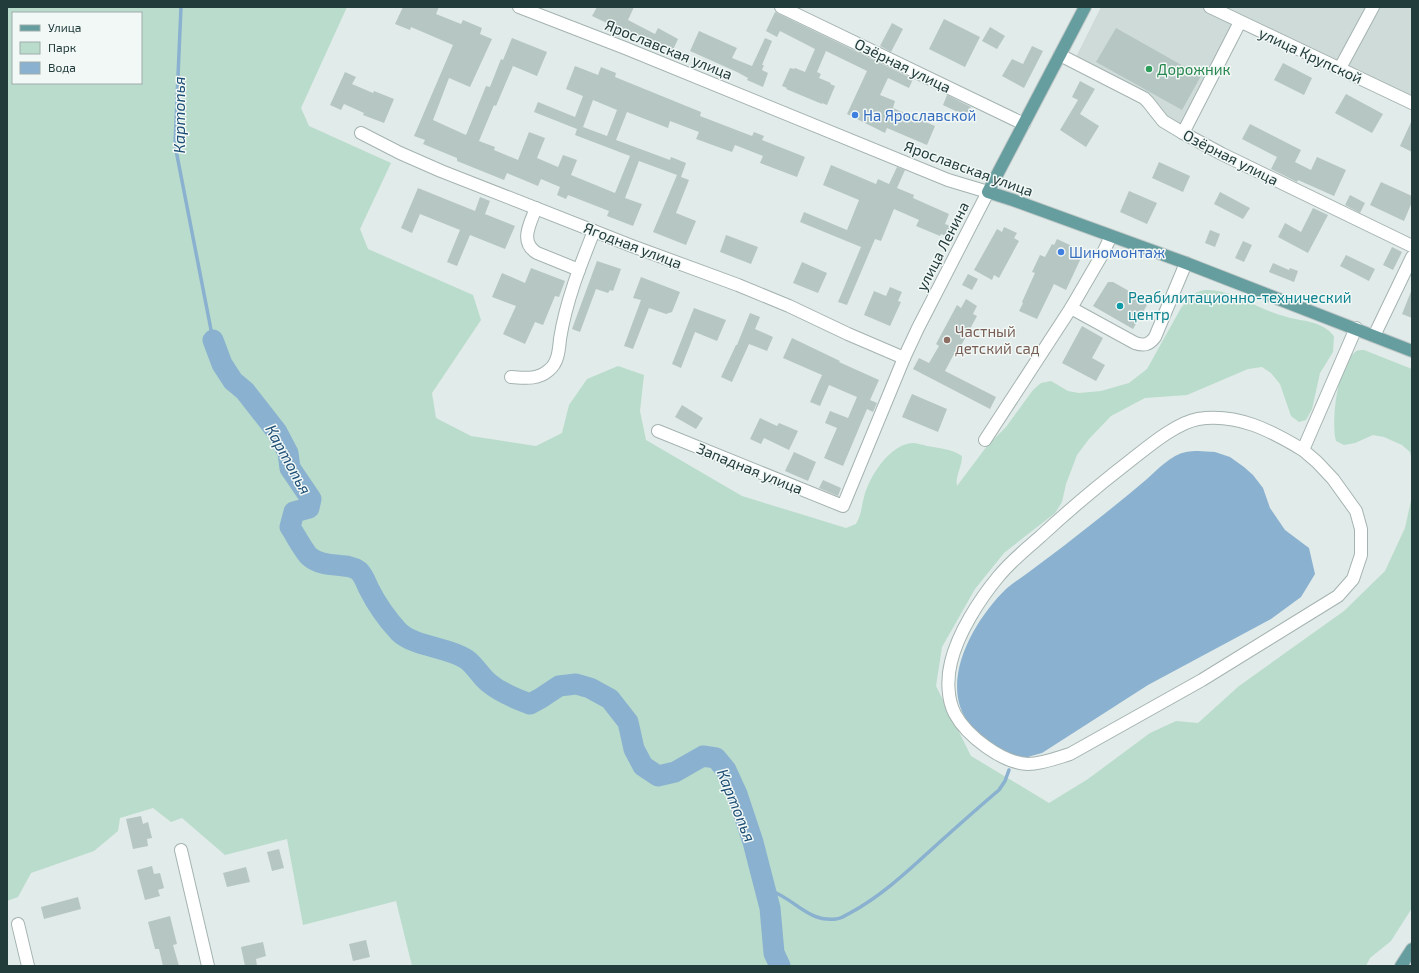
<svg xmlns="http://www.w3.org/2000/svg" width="1419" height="973" font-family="'Exo 2',sans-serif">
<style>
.built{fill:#cfdbd9}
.green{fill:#badccc;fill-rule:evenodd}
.water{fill:#8ab1cf}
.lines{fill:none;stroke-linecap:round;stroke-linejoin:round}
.stream{stroke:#8ab1cf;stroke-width:3.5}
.river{stroke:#8ab1cf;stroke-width:21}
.building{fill:#b6c6c3;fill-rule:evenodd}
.minor-casing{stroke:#a4b3b1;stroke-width:14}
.major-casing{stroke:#c1c8c8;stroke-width:14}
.minor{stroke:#fff;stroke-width:12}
.major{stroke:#669e9f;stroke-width:12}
.leisure-dot{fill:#2e9e5b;stroke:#f1f8f6;stroke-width:1.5}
.shop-dot{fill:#3f7fe0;stroke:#f1f8f6;stroke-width:1.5}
.culture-dot{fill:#0f9aa8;stroke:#f1f8f6;stroke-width:1.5}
.education-dot{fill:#8d6e63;stroke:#f1f8f6;stroke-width:1.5}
.labels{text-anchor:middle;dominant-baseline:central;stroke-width:3;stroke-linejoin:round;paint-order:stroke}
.street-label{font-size:15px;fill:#223b3b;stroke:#f1f8f6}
.leisure-label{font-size:15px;fill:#27864d;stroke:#f1f8f6;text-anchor:start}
.shop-label{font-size:15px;fill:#366cbe;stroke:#f1f8f6;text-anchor:start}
.culture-label{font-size:15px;fill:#0d838f;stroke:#f1f8f6;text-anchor:start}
.education-label{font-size:15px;fill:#785e54;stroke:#f1f8f6;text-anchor:start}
.water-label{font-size:16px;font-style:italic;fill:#1e4e75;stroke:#f1f8f6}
</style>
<rect width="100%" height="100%" fill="#e1ebe9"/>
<path class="built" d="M1101,7H1412V103L1241,22L1183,133L1153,108L1074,61Z"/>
<g class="green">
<path d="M7,7H347L301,108L309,126L391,163L360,229L368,249L473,295L481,320L432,393L436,418L471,436L536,446L562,433L569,405L587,379L618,366L644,375L640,411L646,440L742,496L846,528L856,524C862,513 861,508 864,497C869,477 889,445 912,443C917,443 923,445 927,446C939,448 952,449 962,456C962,467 955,476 957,486L987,446L1006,427L1033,390L1041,383L1051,381L1068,391L1079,393L1101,391L1129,383L1147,369L1181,308C1188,299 1194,291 1205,290C1224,289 1238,298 1255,305C1265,310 1276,314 1287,317C1296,320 1307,320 1317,324C1324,327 1329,330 1334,336L1333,352L1320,373L1312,409L1306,420L1299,422L1291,416L1280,384L1271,373L1262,367L1248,369L1187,395L1145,398L1111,416L1089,439L1077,455L1066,484L1062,502L1055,513L1004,553L975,589L942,647L936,686L971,756L1049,803L1088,779L1150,733L1176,721L1198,723L1239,686L1344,611L1385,571L1405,528L1412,496V908L1391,941L1370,958L1366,966H412L396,901L303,925L287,839L225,855L182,818L171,822L153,808L120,818L118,831L94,851L31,873L18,897L7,901ZM13,13H141V83H13Z"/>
<path d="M1364,350L1412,369V459L1410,452L1402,445L1384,437L1373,435L1355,443L1344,445L1336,441C1331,421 1337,365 1355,352C1357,350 1361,350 1364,350Z"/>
</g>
<path class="water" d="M1198,451L1215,452L1230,457L1244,467L1253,475L1263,488L1270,508L1285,530L1309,548L1315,574L1301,597L1271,619L1148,685L1042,753C1037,754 1032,756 1028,757C1012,760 994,745 982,736C930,697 970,624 1006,589C1014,582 1024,576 1033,569C1053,554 1073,539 1093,523C1111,509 1129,494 1147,479C1158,469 1171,455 1186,452C1190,451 1195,451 1198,451Z"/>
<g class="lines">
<g class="stream">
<path d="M181,7L175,145L213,340"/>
<path d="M767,895L774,892C796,901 809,922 836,919C841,919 846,915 850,913C885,894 913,866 942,840C961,823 980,806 999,790L1005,781L1009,770"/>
</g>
<path class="river" d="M213,340L222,364L233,381L245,391L277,432L288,453L290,468L311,499L309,508L294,512L290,527C295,534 304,552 310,557C324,569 349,562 359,571C364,576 366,583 369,589C377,605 387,619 399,632C415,647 448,647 466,659C475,665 481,677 489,683C501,693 516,699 530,704L541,698L559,686L576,684L590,688L610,699L628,722L634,749L643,766L658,776L675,772L703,756L716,758L726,770L737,794L753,842L762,877L770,908L774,953L780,966"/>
</g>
<g class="building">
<path d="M403,7H439L436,14L461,24L463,20L482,28L480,34L492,39L470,87L449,78L433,120L466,135L486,86L490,87L501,59L503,60L512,38L547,52L537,76L513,66L496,106L494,105L479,141L495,147L494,150L518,160L529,132L545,138L537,158L558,167L563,155L577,160L571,175L615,193L630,156L575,135L577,129L534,112L538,102L575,117L583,96L566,89L575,66L598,75L601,67L616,73L615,77L701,112L700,116L752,136L754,132L764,136L762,140L805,157L797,177L760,163L763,156L735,145L732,152L696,139L699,132L670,121L668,128L627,112L616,140L670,160L671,157L686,163L681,177L689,180L676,213L696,221L686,245L653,232L677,175L639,161L625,198L642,204L633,226L607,216L609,211L568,195L566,199L557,195L560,187L541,179L538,186L507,173L504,180L457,161V158L423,144L425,140L414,136L453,45L411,27L410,30L395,24ZM593,100L617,110L607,136L583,127Z"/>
<path d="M597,7H634L628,20L655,34L658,28L678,39L673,50L662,45L661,47L645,39L644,41L623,30L619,37L606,30L609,24L592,16Z"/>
<path d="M775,12L913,79L909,88L888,78L880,95L895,101L893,108L935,126L927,145L887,128L885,133L847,114L867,71L826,51L817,72L821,74L819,78L831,83L830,84L835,86L827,105L822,103V104L786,89L787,88L782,86L790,68L794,69L795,68L805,72L815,49L780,31L777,37L766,31Z"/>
<path d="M944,19L980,37L965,67L929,49Z"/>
<path d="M892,23L903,29L891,52L880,46Z"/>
<path d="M990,27L1005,36L997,49L982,41Z"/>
<path d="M1116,28L1201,76L1182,110L1096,62Z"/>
<path d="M699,31L737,48L732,58L752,66L765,38L772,41L762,65H764L762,70L768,73L763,87L747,80L748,78L737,72L690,51Z"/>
<path d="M1032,46L1043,51L1024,88L1002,76L1012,59L1023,64Z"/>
<path d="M1283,63L1312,78L1304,95L1274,80Z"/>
<path d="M345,72L356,77L352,84L373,93L374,91L394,99L384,123L363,115L364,113L344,104L341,110L330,105Z"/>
<path d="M1080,81L1095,89L1080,114L1099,126L1086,147L1060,130L1078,100L1072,97Z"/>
<path d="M1346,94L1383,114L1372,133L1335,113Z"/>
<path d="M947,95L971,107L966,116L943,105Z"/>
<path d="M1412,120V152L1400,146Z"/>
<path d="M1250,124L1301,150L1295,162L1311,170L1317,157L1346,170L1334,196L1298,180L1297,182L1271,169L1277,157L1242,139Z"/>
<path d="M1159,162L1190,176L1183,192L1152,178Z"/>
<path d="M831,165L876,184L878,179L889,184L897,167L905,170L897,188L914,195L913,198L949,214L945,224L950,226L946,236L941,234L940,236L916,226L919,220L894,209L881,241L875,239L847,305L838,302L861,247L800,222L804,212L847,230L859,200L823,185Z"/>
<path d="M1381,182L1412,196V202L1404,221L1370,205Z"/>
<path d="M418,188L475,211L480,197L490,201L485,214L515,226L505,249L470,235L457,266L447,262L460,230L420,214L412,233L401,228Z"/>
<path d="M1129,191L1157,203L1147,224L1120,212Z"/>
<path d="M1220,192L1250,208L1243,219L1214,204Z"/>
<path d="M1350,195L1365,203L1360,213L1345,205Z"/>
<path d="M1313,208L1328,215L1308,253L1278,237L1285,223L1301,232Z"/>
<path d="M1004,227L1017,233L1014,238L1019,241L999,278L994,275L992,280L974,270L997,229L1002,232Z"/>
<path d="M1210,230L1220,234L1215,247L1205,243Z"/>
<path d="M726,235L758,247L751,264L720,252Z"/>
<path d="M1057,239L1072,246L1069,252L1081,258L1066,290L1054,284L1037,319L1019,311L1023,303L1022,302L1035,273L1032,272L1040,255L1045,257L1052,244L1054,245Z"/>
<path d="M1243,241L1252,245L1244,262L1235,258Z"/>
<path d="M1392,247L1402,252L1393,270L1383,265Z"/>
<path d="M1346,255L1375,269L1369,281L1340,266Z"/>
<path d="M597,261L621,269L613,291L610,290L608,293L596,289L580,332L572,329Z"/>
<path d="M802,262L827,273L818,293L793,283Z"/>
<path d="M1273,263L1289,270L1290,268L1298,271L1294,282L1269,272Z"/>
<path d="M531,268L565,281L559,297L555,296L543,325L535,322L525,344L503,334L516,306L492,297L502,273L525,283Z"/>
<path d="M968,274L978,279L972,290L962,285Z"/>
<path d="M641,277L680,292L672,312L666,314L649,308L633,349L624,346L641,300L633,298Z"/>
<path d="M1108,282H1113L1138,296L1136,299L1147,305L1133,329L1093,306Z"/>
<path d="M890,287L902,292L898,301L901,302L890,326L864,315L874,291L886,296Z"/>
<path d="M1412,289V318L1402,314Z"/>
<path d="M966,299L977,306L973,314L977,316L956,355L954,354L945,371L996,397L990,409L913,369L919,358L929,363L939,346L936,344L957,305L961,308Z"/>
<path d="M694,308L726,320L717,341L695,332L681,368L672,364Z"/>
<path d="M750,313L760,317L755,329L773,337L767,351L749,344L732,382L721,377L736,345H737Z"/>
<path d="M1082,326L1103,338L1092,358L1105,365L1096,381L1062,363Z"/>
<path d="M792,338L840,361L839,362L879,380L870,400L877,403L873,412L867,409L843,466L824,458L837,428L825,423L830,411L848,418L857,397L829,385L820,406L810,402L822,375L783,358Z"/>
<path d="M912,394L947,409L938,432L902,417Z"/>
<path d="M682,405L703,418L696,429L675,417Z"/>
<path d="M760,418L777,426L779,423L798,431L789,450L764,438L761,444L750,439Z"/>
<path d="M794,452L816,462L808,481L785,471Z"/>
<path d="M823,480L841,488L838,496L819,488Z"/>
<path d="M141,816L143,824L148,822L152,838L147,839L148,846L133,849L126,819Z"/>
<path d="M279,849L284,868L272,871L267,852Z"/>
<path d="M152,866L154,874L160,873L164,888L158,890L160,896L145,900L137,870Z"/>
<path d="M246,867L250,882L227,887L223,873Z"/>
<path d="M78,897L81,909L44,919L41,907Z"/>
<path d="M170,916L177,944L173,945L179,966H163L159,949H155L148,922Z"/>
<path d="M366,940L370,957L353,961L349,944Z"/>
<path d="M263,942L266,956L256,959L257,966H245L241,947Z"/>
</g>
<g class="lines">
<defs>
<g id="minor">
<path d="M519,7L625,48L948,180L988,192L918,328L904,358L843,506L658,431"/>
<path d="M781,7L1024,124"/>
<path d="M1210,7L1412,103"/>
<path d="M1060,55L1144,98L1148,102L1163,121L1183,133L1222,154L1412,246"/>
<path d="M1340,68L1373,7"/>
<path d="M361,133L400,153L441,171L632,246L738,285L789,306L848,334L904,358"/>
<path d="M1183,133L1240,22"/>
<path d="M536,208C530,224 519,242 537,253L579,270"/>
<path d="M1071,308L1135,343C1144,346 1149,345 1155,337L1186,263"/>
<path d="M1374,336L1412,257"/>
<path d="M511,377C525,378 538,380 549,370C558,363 559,350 560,339C566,301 580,266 594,231"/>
<path d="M985,440L1071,308L1103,253L1111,236"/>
<path d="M1303,450C1270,430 1237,413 1198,419C1176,423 1149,446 1131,460C1100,484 1070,509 1041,536C1026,549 1010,562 998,577C979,600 958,633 951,662C947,678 947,699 955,714C967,736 1002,763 1028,764C1042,764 1057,758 1070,754L1202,680L1338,596L1353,579L1361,555V529L1356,511L1333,479L1317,462L1303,450L1356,328"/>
<path d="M181,850L208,966"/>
<path d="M18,924L28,966"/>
</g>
<g id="major">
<path d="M1085,7L988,192L1013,200L1186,263L1412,351"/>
<path d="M1401,966L1412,949"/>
</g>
</defs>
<use href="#minor" class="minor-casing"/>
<use href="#major" class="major-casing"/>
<use href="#minor" class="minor"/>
<use href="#major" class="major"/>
</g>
<circle class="leisure-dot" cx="1149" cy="69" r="4"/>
<g class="shop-dot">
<circle cx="855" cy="115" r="4"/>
<circle cx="1061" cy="252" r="4"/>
</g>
<circle class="culture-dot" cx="1120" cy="306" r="4"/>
<circle class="education-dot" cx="947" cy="340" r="4"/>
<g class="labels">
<g class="street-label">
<text transform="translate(669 49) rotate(22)">Ярославская улица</text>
<text transform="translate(1311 55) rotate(25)">улица Крупской</text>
<text transform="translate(903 65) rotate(26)">Озёрная улица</text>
<text transform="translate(1231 157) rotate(27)">Озёрная улица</text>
<text transform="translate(969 168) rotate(20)">Ярославская улица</text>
<text transform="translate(633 245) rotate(21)">Ягодная улица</text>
<text transform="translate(942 246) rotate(-63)">улица Ленина</text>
<text transform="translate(750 468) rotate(22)">Западная улица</text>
</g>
<g class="leisure-label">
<text x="1157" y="69">Дорожник</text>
</g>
<g class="shop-label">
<text x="863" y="115">На Ярославской</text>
<text x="1069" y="252">Шиномонтаж</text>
</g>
<g class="culture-label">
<text x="1128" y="297">Реабилитационно-технический<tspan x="1128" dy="17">центр</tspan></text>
</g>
<g class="education-label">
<text x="955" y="331">Частный<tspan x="955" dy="17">детский сад</tspan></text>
</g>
<g class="water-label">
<text transform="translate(178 115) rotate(-90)">Картопья</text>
<text transform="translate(289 459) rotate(61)">Картопья</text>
<text transform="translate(737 805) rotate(68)">Картопья</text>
</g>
</g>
<rect width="1419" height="973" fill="none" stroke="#223b3b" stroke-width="16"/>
<rect x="12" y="12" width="130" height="72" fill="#f1f8f6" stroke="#9eacab"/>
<rect x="20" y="25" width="20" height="6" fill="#669e9f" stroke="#9eacab"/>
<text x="48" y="32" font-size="12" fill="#223b3b">Улица</text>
<rect x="20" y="42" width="20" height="12" fill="#badccc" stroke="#9eacab"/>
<text x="48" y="52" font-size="12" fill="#223b3b">Парк</text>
<rect x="20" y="62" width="20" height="12" fill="#8ab1cf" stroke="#9eacab"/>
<text x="48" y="72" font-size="12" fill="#223b3b">Вода</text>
</svg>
